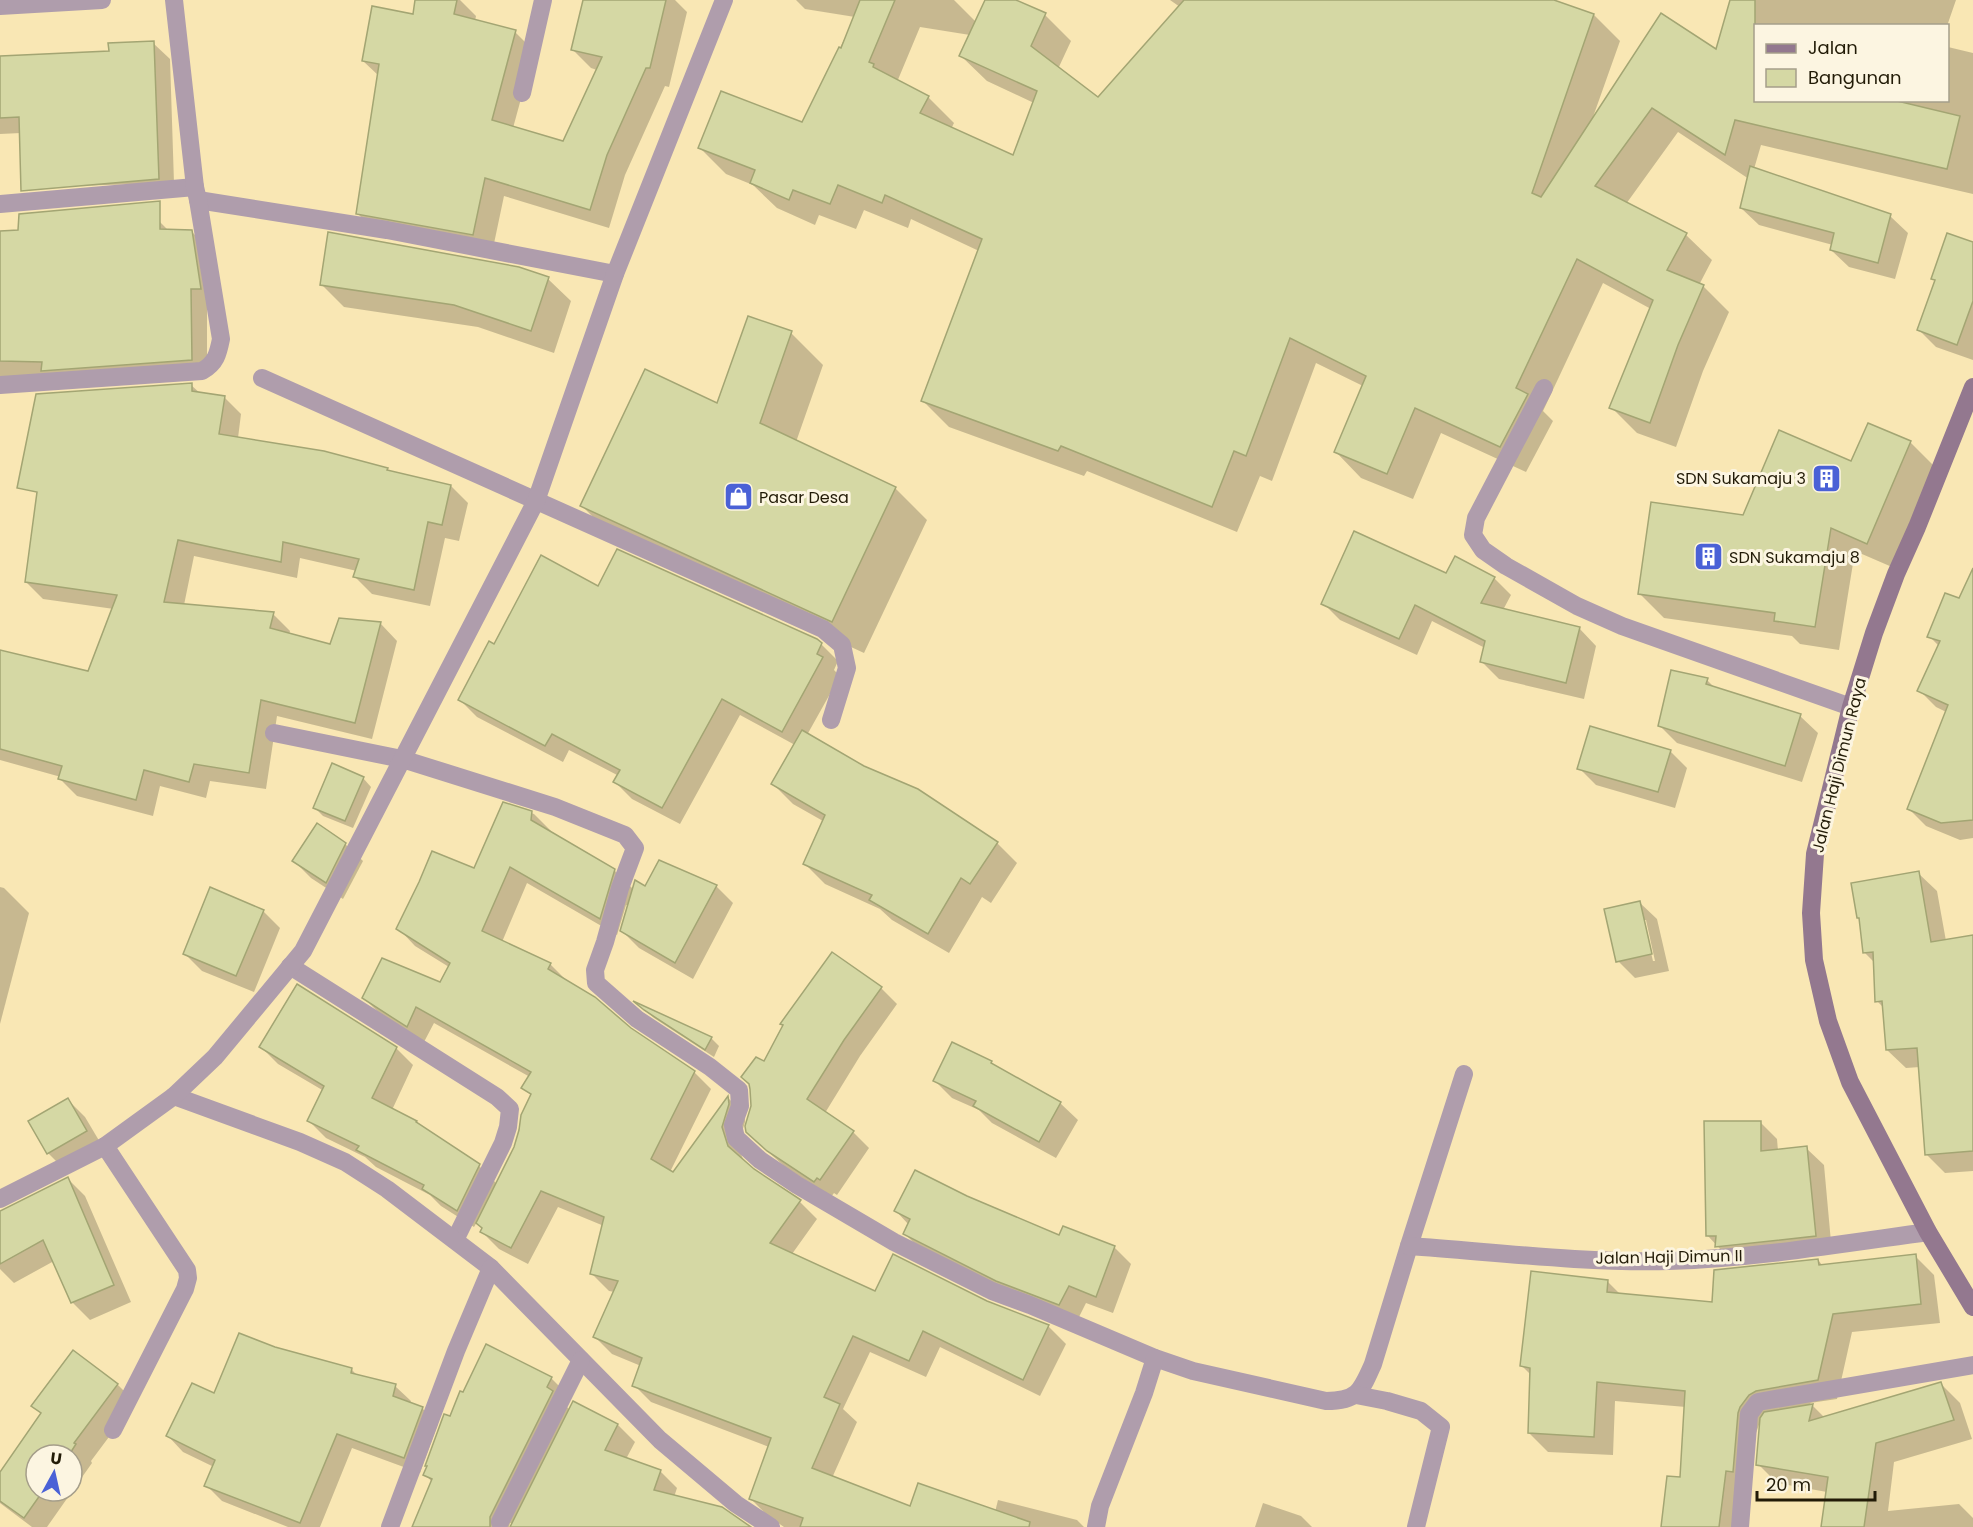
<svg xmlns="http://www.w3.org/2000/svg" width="1973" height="1527" font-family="Poppins,sans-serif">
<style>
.shadow{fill:#0003;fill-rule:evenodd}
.building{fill:#d5d8a4;stroke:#a3a573;stroke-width:1.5}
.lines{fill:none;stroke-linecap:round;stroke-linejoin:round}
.street{stroke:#af9dac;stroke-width:18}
.secondary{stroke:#93788f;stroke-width:18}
.labels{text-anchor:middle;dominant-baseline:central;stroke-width:6;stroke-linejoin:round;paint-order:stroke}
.poi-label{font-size:16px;fill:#221b07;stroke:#fcf5e1;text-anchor:start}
.street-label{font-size:16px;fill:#221b07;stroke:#fcf5e1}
</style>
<rect width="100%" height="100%" fill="#f9e7b4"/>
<g class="shadow">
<path d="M417,0H460L476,16L475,21L515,32L534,51L513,128L564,143L597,70L591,68L572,49L585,0H675L687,12L669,87L665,86L625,175L609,228L504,196L492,253L376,232L357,213L379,76L363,61L414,15Z"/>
<path d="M796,0H954L976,22L986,0H1012L1045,15L1071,41L1058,69L1098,99L1180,7L1170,0H1549L1594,15L1620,41L1593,117L1717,51L1731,0H1956L1947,26H1756V100H1948V47L1973,53V194L1761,145L1754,169L1890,216L1908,233L1895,279L1849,267L1831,250L1833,245L1759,225L1741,208L1749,179L1678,132L1626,204L1686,235L1712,260L1699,285L1703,286L1729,312L1703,371L1676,447L1637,433L1611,407L1651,309L1603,283L1543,411L1553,421L1526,472L1441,433L1413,499L1361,478L1336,452L1363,386L1316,363L1272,481L1260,476L1237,532L1087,471L1084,476L949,427L923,401L979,251L911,219L908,228L864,210L856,229L819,215L815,225L777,208L753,185L726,174L700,148L803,124L855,17L805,9ZM920,27L970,35L961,56L987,81L1034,103L1014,157L951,129L954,123L928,97L897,82Z"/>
<path d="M153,43L170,59L174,183L38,187L21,133L0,134V57L110,52Z"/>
<path d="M160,222L169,231H191L207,247V376L49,377L0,376V233Z"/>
<path d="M1973,244V360L1936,347L1919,330L1936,282L1933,279Z"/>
<path d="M548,279L571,301L554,353L478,327L344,307L321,284Z"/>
<path d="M791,333L823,365L796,442L895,488L927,520L864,653L614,538L582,506L717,405Z"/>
<path d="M191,385L201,394L224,397L241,414L238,438L387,469L390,472L451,486L468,503L459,541L445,538L430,606L372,594L355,577L357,571L300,558L297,578L194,556L184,605L273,614L290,631L289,635L331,646L340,620L381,624L397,641L372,739L277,716L266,789L210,781L206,798L160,786L153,816L77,796L60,779L61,777L0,760V651L173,692L114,609L43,599L26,582Z"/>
<path d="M1869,425L1911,443L1935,467L1892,567L1855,551L1839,650L1800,644L1792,636L1664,618L1640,594L1743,517L1852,463Z"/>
<path d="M1447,575L1494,578L1511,595L1503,610L1579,628L1596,646L1584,699L1499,679L1482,662L1485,648L1432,621L1417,655L1340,620L1323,603Z"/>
<path d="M599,588L821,644L838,661L834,670L840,676L807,735L997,843L1017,863L991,903L982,897L949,953L892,920L880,909L825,884L805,864L823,821L793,804L773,784L795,745L740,715L680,824L632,799L615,782L619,776L569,750L563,762L477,717L460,700L495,646Z"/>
<path d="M1973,605V725L1936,707L1919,690L1939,646L1929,636Z"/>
<path d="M1707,680L1716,689L1800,716L1818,733L1802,782L1677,743L1659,725Z"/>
<path d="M1670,751L1687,768L1675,808L1596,785L1579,768Z"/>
<path d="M1973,753V838L1960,840L1926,826L1909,809Z"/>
<path d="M363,778L371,787L353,828L323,816L315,808Z"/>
<path d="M504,804L534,814L551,831L550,833L614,870L634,890L716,886L733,903L693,979L639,948L621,930L629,906L626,905L617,935L527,883L502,942L550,964L567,981L630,1030L694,1072L711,1089L670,1172L673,1174L728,1098L745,1114V1122L738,1145L744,1162L753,1171L800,1202L817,1219L792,1254L876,1293L986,1302L1049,1327L1066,1344L1040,1396L940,1347L926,1377L870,1352L843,1409L857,1422L832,1478L883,1527H784L768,1516L751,1499L769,1447L651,1402L634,1385L641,1366L612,1354L595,1337L615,1292L609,1291L592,1274L604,1226L558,1207L528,1264L499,1249L482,1232L483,1229L477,1222L474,1227L441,1206L430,1195L376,1167L365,1157L326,1138L309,1121L324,1091L278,1064L261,1047L396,1048L413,1065L392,1110L416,1122L422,1128L479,1166L497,1184L515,1147L532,1096L523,1087L530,1077L434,1023L424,1042L381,1015L364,998L440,984L449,967L415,946L398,928L475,870Z"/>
<path d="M345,844L363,861L343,899L311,878L294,861Z"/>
<path d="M1918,873L1937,891L1946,941L1973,937V1171L1945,1173L1926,1154L1920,1067L1906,1068L1887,1050L1884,1008L1877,1001L1875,963L1865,953L1860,920L1858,918Z"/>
<path d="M0,887L4,888L29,913L0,1024Z"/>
<path d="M1639,902L1657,919L1669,971L1635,978L1618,961ZM1643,920H1646L1655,961H1653Z"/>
<path d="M263,911L280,928L254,992L202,971L185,954Z"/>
<path d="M881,988L897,1004L860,1056L825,1113L853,1132L869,1148L837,1195L834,1193L831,1197L785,1167L764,1148L765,1063Z"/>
<path d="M640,1006L711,1038L719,1046L714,1057L654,1018Z"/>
<path d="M991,1062L997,1069L1060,1103L1078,1120L1056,1158L992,1123L979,1110L952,1098L935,1081Z"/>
<path d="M68,1100L85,1117L104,1149L65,1170L48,1153Z"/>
<path d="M1760,1122L1777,1139L1778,1151L1806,1148L1824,1165L1832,1253L1734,1264L1708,1236Z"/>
<path d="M68,1179L85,1196L131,1302L90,1320L72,1302L54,1261L14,1283L0,1269V1214Z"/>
<path d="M966,1197L1060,1237L1114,1247L1131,1264L1113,1313L1086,1303L1077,1321L922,1251L905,1234L909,1225L896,1211Z"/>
<path d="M1915,1256L1934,1275L1940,1323L1852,1332L1837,1399L1810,1403L1825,1418L1941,1384L1960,1403L1972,1439L1894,1462L1888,1511L1959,1504L1973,1518V1527H1822L1827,1492L1777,1483L1758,1464L1760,1422L1756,1433L1740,1527H1663L1681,1479L1686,1407L1615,1401L1613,1455L1548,1452L1529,1433L1532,1376L1522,1366L1608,1282L1621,1295L1713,1303L1818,1260L1823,1266Z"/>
<path d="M275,1349L351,1369L358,1376L395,1386L411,1401L410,1404L422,1408L438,1424L420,1473L352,1448L320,1527H288L222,1501L206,1485L214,1467L183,1452L168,1436L215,1395Z"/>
<path d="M73,1352L118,1385L135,1402L91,1461L92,1463L47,1527H32L0,1503V1474L42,1414L33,1405ZM36,1455H72V1491H36Z"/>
<path d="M551,1378L568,1395L564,1404L570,1410L618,1425L635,1442L626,1459L660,1471L677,1488L674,1497L750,1527H526L510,1523L509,1527H414L432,1482L425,1474L451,1418Z"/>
<path d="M998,1500L1077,1520L1084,1527H904L995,1512Z"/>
<path d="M1263,1503L1301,1516L1312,1527H1255Z"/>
</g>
<g class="building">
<path d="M415,0H457L454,14L516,30L492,120L563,141L602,57L571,50L583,0H666L650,68H646L607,155L590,210L485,178L473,235L356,214L379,64L362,61L372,6L413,14Z"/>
<path d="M860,0H895L869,62L874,64L873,67L929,96L920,113L1013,155L1037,91L959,56L985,0H1016L1046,13L1031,46L1098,97L1184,0H1554L1594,14L1532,193L1541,197L1661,13L1716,49L1730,0H1755V100H1893L1960,116L1947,169L1735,120L1725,155L1652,108L1595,186L1687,233L1667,270L1704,285L1678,345L1650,423L1609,408L1653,300L1577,259L1516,388L1528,394L1500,447L1415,408L1387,474L1334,452L1366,376L1290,338L1246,456L1234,451L1212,507L1061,446L1058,451L921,401L982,239L885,195L882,203L838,185L830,204L793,190L789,200L750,183L755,170L698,148L721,91L802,122L839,47L841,48Z"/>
<path d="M154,41L159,179L21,191L19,117L0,118V56L109,51L108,43Z"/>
<path d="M1750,166L1891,214L1878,263L1830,250L1834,233L1740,208Z"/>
<path d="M160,201V229L192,230L201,289H191L192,360L41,371L42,362L0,361V231L18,230L19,214Z"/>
<path d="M328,232L519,267L549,277L531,331L454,305L320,285Z"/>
<path d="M1947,233L1973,242V301L1957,345L1917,330L1935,280L1931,279Z"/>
<path d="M748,316L792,331L760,423L896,487L832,622L580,506L645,369L717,403Z"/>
<path d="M192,383V391L225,396L219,434L324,451L388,468L387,470L451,485L442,525L428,522L414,590L353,577L359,559L283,542L281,562L178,540L164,602L274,612L270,628L330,644L339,618L381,622L355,723L261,700L249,773L194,764L189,782L144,770L136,800L58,779L62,766L0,749V650L88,671L117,595L25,582L37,492L17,488L36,394Z"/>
<path d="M1868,423L1911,441L1867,544L1831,528L1815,627L1774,621L1775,613L1638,594L1651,502L1743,515L1779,430L1851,461Z"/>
<path d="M1354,531L1446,573L1455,556L1495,577L1481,603L1580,627L1566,683L1480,662L1485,641L1415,605L1399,639L1321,604Z"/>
<path d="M617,549L817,639L822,643L817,654L823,657L782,732L722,699L662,808L613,782L620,770L552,734L545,746L458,700L489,641L494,644L541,555L598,586Z"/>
<path d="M1973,568V820L1941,823L1907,809L1948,705L1917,691L1940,641L1927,637L1945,593L1959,598Z"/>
<path d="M1671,670L1708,678L1706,684L1801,714L1785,766L1658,726Z"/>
<path d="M1590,726L1671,750L1658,792L1577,769Z"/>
<path d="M802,730L864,766L918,789L998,842L970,884L961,878L928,934L869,900L872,895L803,864L825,815L771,784Z"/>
<path d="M332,763L364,777L345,821L313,808Z"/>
<path d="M503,802L532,811L531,820L615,869L600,919L510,867L482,931L551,963L548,969L595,997L631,1028L695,1071L651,1159L673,1172L728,1096L729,1104L722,1127L728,1146L754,1169L801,1200L770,1243L875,1291L893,1254L987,1301L1049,1325L1023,1380L923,1331L909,1361L853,1336L824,1397L840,1404L812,1468L910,1506L918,1483L1030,1522L1029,1527H800L803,1518L749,1499L771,1438L632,1386L642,1358L593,1337L618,1281L590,1274L604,1217L541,1191L511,1248L480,1232L482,1228L476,1223L514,1147L519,1130L521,1115L531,1094L521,1088L531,1072L416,1007L407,1027L362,998L382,958L440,982L450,963L396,929L419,882L432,851L474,868Z"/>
<path d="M317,823L346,843L326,883L292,861Z"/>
<path d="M659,860L717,885L675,963L620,931L635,880L645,886Z"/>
<path d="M1919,871L1931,942L1973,935V1151L1925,1155L1917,1048L1886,1050L1882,1001L1875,1002L1873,952L1863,953L1859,918H1857L1851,883Z"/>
<path d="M210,887L264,910L236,976L183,954Z"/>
<path d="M1640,901L1652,954L1616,962L1604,909Z"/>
<path d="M832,952L882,987L844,1040L807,1099L854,1131L820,1180L817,1178L814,1182L767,1151L746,1132L745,1126L751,1106L750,1089L749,1084L741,1077L756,1057L764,1061L783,1025L780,1024Z"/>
<path d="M297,984L397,1047L372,1098L417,1121L416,1122L480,1164L457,1211L422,1189L424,1185L356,1150L359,1146L307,1121L324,1086L259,1047Z"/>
<path d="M633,1001L712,1037L705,1050L644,1010Z"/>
<path d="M952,1042L992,1061L991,1063L1061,1102L1039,1142L973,1106L976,1101L933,1081Z"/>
<path d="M68,1098L87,1131L47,1154L28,1121Z"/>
<path d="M1704,1121H1761V1151L1807,1146L1816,1236L1715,1247L1716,1236H1706Z"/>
<path d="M915,1170L967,1196L1059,1235L1063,1226L1115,1246L1096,1297L1069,1286L1059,1305L996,1281L903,1234L910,1219L894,1211Z"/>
<path d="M68,1177L114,1285L71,1303L43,1240L0,1264V1211Z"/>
<path d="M1916,1254L1921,1304L1833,1314L1818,1380L1756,1391L1749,1395L1740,1407L1738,1413L1733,1472L1726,1471L1719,1527H1661L1667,1476L1680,1477L1685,1391L1597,1382L1594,1437L1528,1433L1530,1368L1520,1366L1531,1271L1608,1280L1607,1292L1712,1302L1714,1270L1818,1259L1819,1265Z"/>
<path d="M239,1333L275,1347L352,1368L351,1373L396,1384L393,1396L423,1407L404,1458L337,1434L300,1523L204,1486L215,1460L166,1436L192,1383L214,1393Z"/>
<path d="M486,1344L552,1377L547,1387L553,1391L490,1517V1527H412L432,1479L423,1475L427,1466H425L444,1414L450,1416L460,1391L463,1392Z"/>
<path d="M73,1350L118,1384L74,1443L76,1444L69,1455H36V1491H43L24,1518L0,1501V1472L41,1413L31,1406Z"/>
<path d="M1941,1382L1954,1420L1876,1443L1864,1527H1821L1828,1477L1756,1465L1760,1418L1764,1412L1813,1404L1809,1421Z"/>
<path d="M573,1401L618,1424L605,1450L661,1470L654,1490L722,1507L751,1527H510Z"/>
</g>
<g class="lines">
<g class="street">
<path d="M0,6L102,0"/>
<path d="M522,93L543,0"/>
<path d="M198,200L387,230L615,274"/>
<path d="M0,204L195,187"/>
<path d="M262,378L823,629L842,645L847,668L831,720"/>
<path d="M0,385L202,371C216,363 218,354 221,339L198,200L195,187L174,0"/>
<path d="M1544,388L1476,518L1473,535L1483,550L1506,566L1577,606L1622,626L1851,707"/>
<path d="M274,733L402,759L555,807L625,835L635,848L620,888L605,942L595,970L596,983L637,1019L710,1067L739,1090L740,1106L733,1125L736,1138L760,1160L797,1185L894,1242L992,1291L1030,1305L1155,1358L1193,1371L1326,1401C1358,1401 1361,1391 1373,1364L1409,1246L1464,1074"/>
<path d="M290,966L497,1097L510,1109L508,1127L503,1143L455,1240"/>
<path d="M174,1096L300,1142L345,1162L387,1189L491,1268L660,1440L736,1504L771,1527"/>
<path d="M105,1146L187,1270L188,1278L185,1289L113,1430"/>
<path d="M0,1199L105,1146L174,1096L215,1057L303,951L536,501L615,274L724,0"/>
<path d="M1409,1246C1495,1252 1582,1263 1669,1261C1756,1258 1841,1244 1928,1232"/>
<path d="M1356,1395L1387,1401L1421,1411L1441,1427L1416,1527"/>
<path d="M500,1522L581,1360"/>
<path d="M390,1527L456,1351L491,1268"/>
<path d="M1096,1527L1100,1506L1144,1393L1155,1358"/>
<path d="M1740,1527L1749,1414L1758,1402L1973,1365"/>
</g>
<path class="secondary" d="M1973,387L1917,527L1896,574L1874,633L1851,707L1815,854L1811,913L1814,960L1828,1021L1850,1082L1928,1232L1973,1307"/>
</g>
<defs>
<symbol id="building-square" viewBox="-11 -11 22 22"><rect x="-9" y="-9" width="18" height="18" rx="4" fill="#4a61d6" stroke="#fcf5e1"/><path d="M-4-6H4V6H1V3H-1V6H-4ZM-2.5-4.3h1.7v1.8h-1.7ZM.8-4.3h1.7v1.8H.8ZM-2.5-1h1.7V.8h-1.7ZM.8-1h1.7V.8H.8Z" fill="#fff"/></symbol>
<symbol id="shop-square" viewBox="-11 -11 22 22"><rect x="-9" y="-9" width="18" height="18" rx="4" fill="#4a61d6" stroke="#fcf5e1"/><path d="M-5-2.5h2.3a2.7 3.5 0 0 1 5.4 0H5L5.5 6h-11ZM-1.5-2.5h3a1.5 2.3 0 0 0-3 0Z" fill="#fff"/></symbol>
</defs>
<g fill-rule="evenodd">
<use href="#building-square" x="1810" y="462" width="33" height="33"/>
<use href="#shop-square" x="722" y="480" width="33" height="33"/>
<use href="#building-square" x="1692" y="540" width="33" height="33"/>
</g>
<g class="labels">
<g class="poi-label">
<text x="1806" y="478" text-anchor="end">SDN Sukamaju 3</text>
<text x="759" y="497">Pasar Desa</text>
<text x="1729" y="557">SDN Sukamaju 8</text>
</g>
<g class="street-label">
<text transform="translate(1839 765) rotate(-76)">Jalan Haji Dimun Raya</text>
<text transform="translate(1669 1257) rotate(-1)">Jalan Haji Dimun II</text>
</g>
</g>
<rect x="1754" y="24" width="195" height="78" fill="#fcf5e1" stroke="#a59e8a" stroke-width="1.5"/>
<rect x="1766" y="44" width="30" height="9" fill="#93788f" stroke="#a59e8a" stroke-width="1.5"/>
<text x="1808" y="54" font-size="18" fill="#221b07">Jalan</text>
<rect x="1766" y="69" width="30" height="18" fill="#d5d8a4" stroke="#a59e8a" stroke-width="1.5"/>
<text x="1808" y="84" font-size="18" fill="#221b07">Bangunan</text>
<g transform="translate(54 1473) rotate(8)"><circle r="28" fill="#fcf5e1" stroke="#a59e8a" stroke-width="1.5"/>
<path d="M0-4.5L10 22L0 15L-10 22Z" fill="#4a61d6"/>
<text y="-9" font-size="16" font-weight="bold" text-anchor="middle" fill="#221b07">U</text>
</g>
<path d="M1757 1491v9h118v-9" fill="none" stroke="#221b07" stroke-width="3"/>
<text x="1766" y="1491" font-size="18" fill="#221b07" stroke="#fcf5e1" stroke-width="4.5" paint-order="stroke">20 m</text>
</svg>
